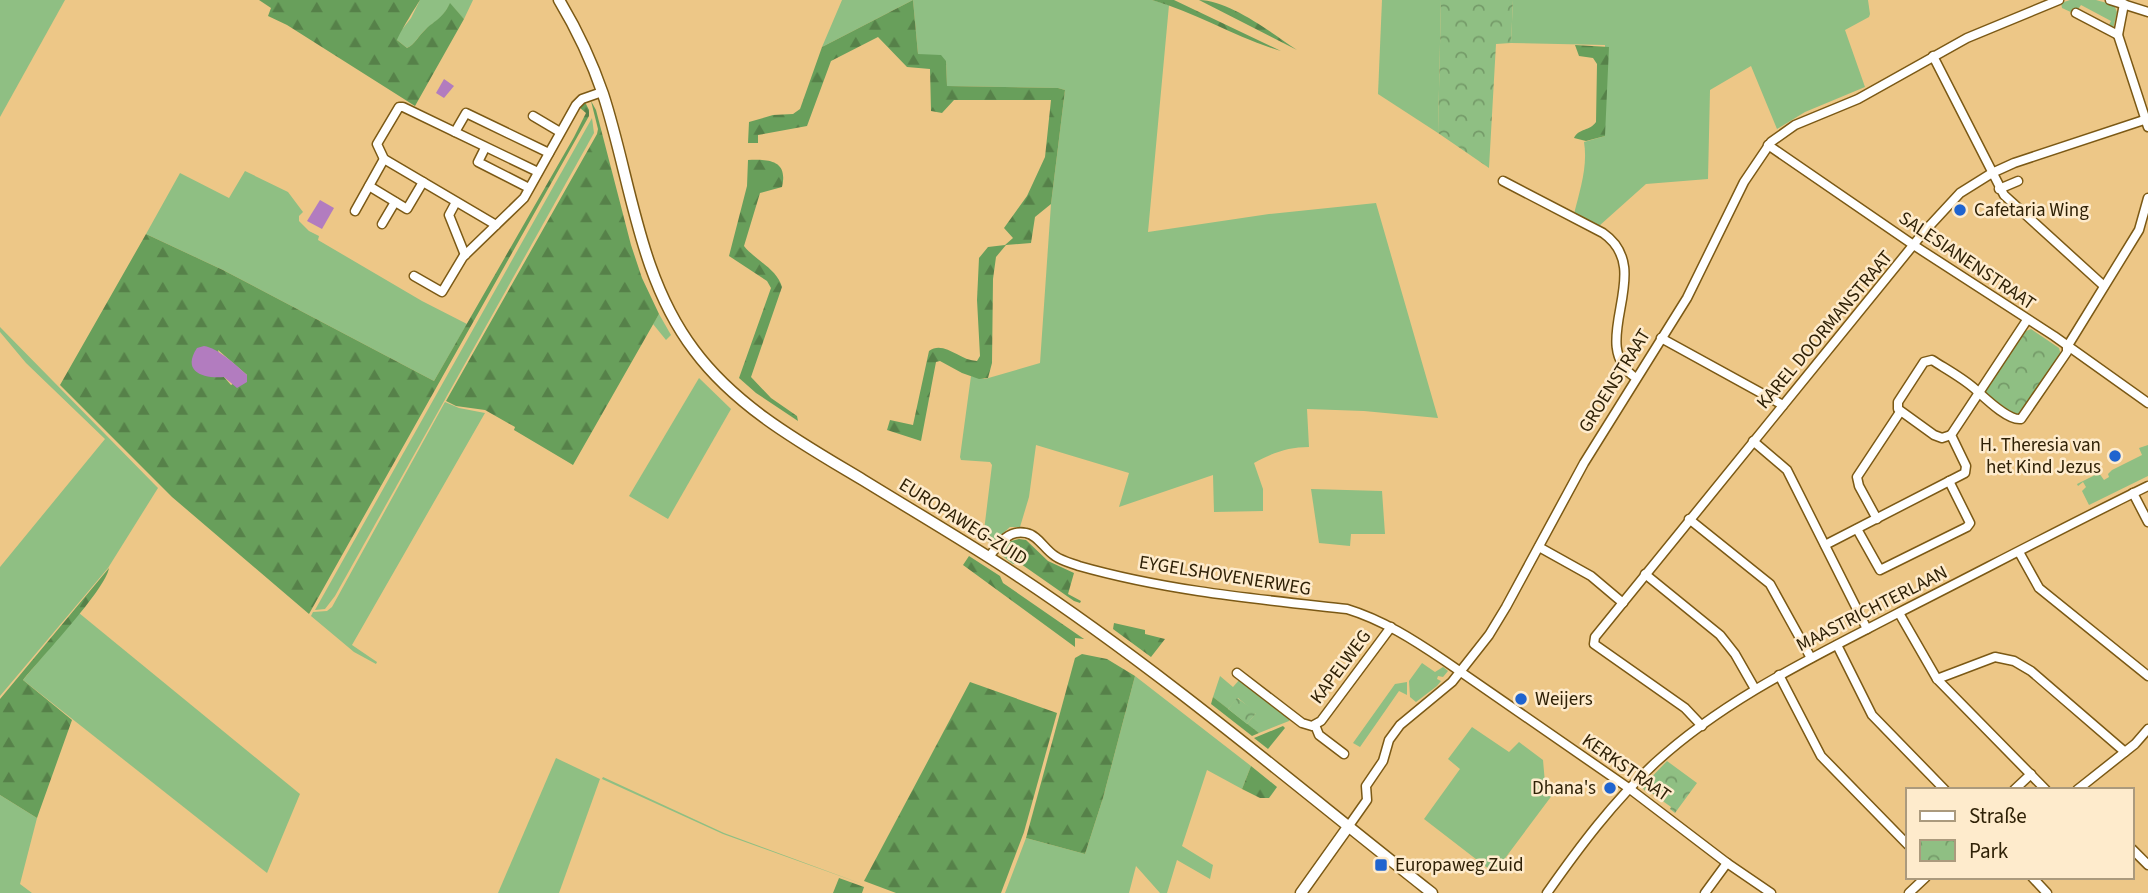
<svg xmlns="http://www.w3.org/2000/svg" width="2148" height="893" font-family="'Source Sans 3',sans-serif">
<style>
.green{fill:#8fbf83}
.forest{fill:url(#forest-firs);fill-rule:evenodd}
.park{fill:url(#park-crowns)}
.water{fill:#b27cbf}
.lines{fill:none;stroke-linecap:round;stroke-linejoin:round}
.minor-casing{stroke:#7b5915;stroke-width:11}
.tertiary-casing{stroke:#7b5915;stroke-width:13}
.minor{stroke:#fff;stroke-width:8}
.tertiary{stroke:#fff;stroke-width:10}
.poi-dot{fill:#1f64cf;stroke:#feebcc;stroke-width:2.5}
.labels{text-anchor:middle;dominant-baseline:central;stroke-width:5;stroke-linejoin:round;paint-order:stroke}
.poi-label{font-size:19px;fill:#2f2106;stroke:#feebcc;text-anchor:start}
.street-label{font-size:19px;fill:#2f2106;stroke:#feebcc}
</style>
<defs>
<pattern id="forest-firs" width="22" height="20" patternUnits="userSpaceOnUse" patternTransform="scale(1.75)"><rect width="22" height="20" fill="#689f5b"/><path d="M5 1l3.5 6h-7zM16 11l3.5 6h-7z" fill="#568149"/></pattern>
<pattern id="park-crowns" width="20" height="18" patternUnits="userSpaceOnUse" patternTransform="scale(1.75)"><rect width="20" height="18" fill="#8fbf83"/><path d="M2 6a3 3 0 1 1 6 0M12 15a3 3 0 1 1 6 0" fill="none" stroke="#759b69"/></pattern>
</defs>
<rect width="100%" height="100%" fill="#edc787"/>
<g class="green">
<path d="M0,0H65L0,117Z"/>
<path d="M420,0H473L464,19L450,4C442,20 434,21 423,32C417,38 415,44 407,48L397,40V36L411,18Z"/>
<path d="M842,0H1152L1169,5L1148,232L1269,214L1376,203L1438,418L1364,411L1307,409L1309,447C1288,447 1272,453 1254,463L1263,489V511L1214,512L1213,475L1119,507L1129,473L1036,445L1029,497L1020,527H1010L991,544L983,539L992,465L990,462L961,460L960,457L971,376L985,379L1040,363L1051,204L1065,90L1058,88L947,86L946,61L918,54L913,0L822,47Z"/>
<path d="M1382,0H1441L1438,133L1378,94Z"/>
<path d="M1513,0H1868L1870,14L1869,17L1845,30L1865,87L1805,112L1777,129L1751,66L1710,90L1708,179L1646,184L1599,226L1574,214C1580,190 1588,166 1584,142L1605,136V45L1511,43Z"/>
<path d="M2070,0H2096L2114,5L2117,12L2113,29L2108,27L2111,21L2081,5L2075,14L2062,8L2061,3Z"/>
<path d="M592,118L594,133L335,596L325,609L315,610Z"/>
<path d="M245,171L288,192L303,212L299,216V221L309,231L319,236L318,240L422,301L467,324L434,381L223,270L146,234L180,173L229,198Z"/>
<path d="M659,314L671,335L666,340L653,324Z"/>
<path d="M0,327L158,488L108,568L0,696V567L105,439L26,363L0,332Z"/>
<path d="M699,378L731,409L668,519L629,496Z"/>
<path d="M445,402L459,408L485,413L352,645L377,662L376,664L354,652L311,616L313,612L327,611L332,607Z"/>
<path d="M2148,445V476L2089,505L2082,491L2086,487L2083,482L2078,486L2077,484L2099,473L2104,480L2109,477L2108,474L2112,470L2142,455L2139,448Z"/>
<path d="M1311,489L1382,491L1385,534H1351L1350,546L1319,543Z"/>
<path d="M1011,541L1014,559L1020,564H1013L1001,555V552Z"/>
<path d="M79,613L300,794L267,873L23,680Z"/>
<path d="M1422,663L1435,672L1443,667L1448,671L1443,677L1438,676L1437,679L1441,681L1437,686L1416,702L1410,697L1409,681Z"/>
<path d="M1135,676L1251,766L1242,789L1207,770L1182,846L1213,865L1210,879L1177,860L1167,893H1160L1136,866L1129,893H1005L1026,838L1085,854L1103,798Z"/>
<path d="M1220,676L1233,687L1240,679L1290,719L1289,721L1259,733L1247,724L1256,713L1238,698L1228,709L1213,697Z"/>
<path d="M1407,682V695L1399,691L1360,747L1353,743L1395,684Z"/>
<path d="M1472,727L1509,752L1519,742L1543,760L1545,783L1553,794L1494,873L1424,819L1460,769L1448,759Z"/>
<path d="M556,758L600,779L559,893H498Z"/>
<path d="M603,777L724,833L865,885L723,834L602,779Z"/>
<path d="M0,795L37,818L20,884L32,893H0Z"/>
</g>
<g class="forest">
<path d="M259,0H420C415,8 399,34 397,40L407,48C415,44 417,38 423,32C434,20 442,20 450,3L464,19L415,106L287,25L268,16L271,8Z"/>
<path d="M913,0L918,54L941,55L946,61L947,86L1058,88L1065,90L1051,204L1035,217L1031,243L1006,245L996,257L993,279L992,363L988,378L979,379L962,373L940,361L936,362L921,441L887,430L890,420L913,425L929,351C944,340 960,361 977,361L980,356L977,300L979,258L988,247L1005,245L1013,238L1004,228L1027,196L1045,157L1051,100H954L942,113L931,111L930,69L907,67L878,37L831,61L807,126L758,135V143H748L749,122L773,115L793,114L800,109L822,47Z"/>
<path d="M1152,0H1174L1281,51C1237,38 1197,13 1152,0Z"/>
<path d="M1199,0C1229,0 1272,33 1297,50Z"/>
<path d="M1575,45L1609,47L1605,136L1586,141L1574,138C1579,128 1590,131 1596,122L1597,64L1593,58L1579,56Z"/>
<path d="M591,101L596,110L631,245L642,278L659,314L573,465L514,430L515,427L485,410L456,406L446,401L597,134L598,129Z"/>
<path d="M585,102L589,110V116L309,614L172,497L60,385L146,234L223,270L434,381L574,137L586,113L580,108ZM218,350L247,375L231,385L224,377Z"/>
<path d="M748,160C771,159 788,161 782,187L760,193L744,246C755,260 777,269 782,287L751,377L771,398L797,416L798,421L756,393L739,378L771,288L767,281L729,256L747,186Z"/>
<path d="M1019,539L1026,540L1048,561L1074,573L1068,594L1081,601L1080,603L1074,601L1014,559L1011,541Z"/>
<path d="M969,556L1000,576L1003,583L1084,639L1075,638V647L963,565Z"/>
<path d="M109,568C106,589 40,659 23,680L72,720L37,818L0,795V699Z"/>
<path d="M1114,623L1145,630V634L1165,639L1151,657L1113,629Z"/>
<path d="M1082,654L1107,659L1135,676L1103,798L1085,854L1026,838L1075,658Z"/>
<path d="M970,682L1057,713L1024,832L1001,893H896L864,881Z"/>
<path d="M1213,697L1259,733L1252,736L1211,704Z"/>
<path d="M1283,726L1285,728L1268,749L1254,738Z"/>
<path d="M1251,766L1277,787L1269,798H1260L1242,789Z"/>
<path d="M839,878L864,887L862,893H833Z"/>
</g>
<g class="park">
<path d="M1441,0H1513L1511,43L1496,44L1489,168L1438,133Z"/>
<path d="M2031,329L2059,348L2061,355L2021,413L2016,415L1985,394V391L2026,331Z"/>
<path d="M1237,698L1257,712L1247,724L1228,709Z"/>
<path d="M1667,761L1697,783L1675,813L1670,809L1671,807L1646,789L1645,791L1642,787Z"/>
</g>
<g class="water">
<path d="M444,79L454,86L444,98L436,93Z"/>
<path d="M320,200L334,208L322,229L307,221Z"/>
<path d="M204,346C218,348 236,365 247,375V382L237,388L224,377C204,379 181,372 197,348Z"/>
</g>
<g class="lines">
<defs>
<g id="minor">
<path d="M2110,0L2148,12"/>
<path d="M2124,4L2118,35L2148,127"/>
<path d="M2076,13L2118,35"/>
<path d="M1933,56L2004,195L2104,286"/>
<path d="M533,116L560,132"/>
<path d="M455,132L466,113L549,153"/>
<path d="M1768,145L1915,246L2054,336L2148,403"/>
<path d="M485,148L478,162L529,188"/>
<path d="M1503,181L1603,233C1658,271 1584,344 1636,378"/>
<path d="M369,186L407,209L423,182"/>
<path d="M1999,189L2018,181"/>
<path d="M456,202L449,215L465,255"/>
<path d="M355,211L384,159"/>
<path d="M382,224L395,202"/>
<path d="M496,225L384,159L377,144L399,107H403L538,172"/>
<path d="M414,276L442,292L463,257L524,198L576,105L582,99L602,92"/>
<path d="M1661,338L1783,405"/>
<path d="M1951,435L1942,438L1934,435L1898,409V402L1924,362L1932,360C1946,369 1963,378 1975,389C1985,398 2008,421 2021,419L2067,352V347L2139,230L2148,198"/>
<path d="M1753,441L1787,470L1867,629"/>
<path d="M2133,493L2148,522"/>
<path d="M1689,519L1770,584L1811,658"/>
<path d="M1877,519L1859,486L1857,477L1900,412"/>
<path d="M1857,529L1880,570L1967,527L1970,523L1949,481"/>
<path d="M1825,545L1965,473L1966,466L1951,435L2027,320"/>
<path d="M1539,547L1591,576L1623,603"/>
<path d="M2019,552L2039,588L2148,676"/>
<path d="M989,557C998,545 1008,529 1026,533C1038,535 1044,549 1055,556C1062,561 1071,563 1079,566C1167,591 1257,599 1347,609C1383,620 1414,640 1445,661L1630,789L1727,863L1771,893"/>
<path d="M1645,574L1720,635L1735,654L1755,689"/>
<path d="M1899,613L1937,679L2046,790"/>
<path d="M1837,645L1872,715L1945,790"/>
<path d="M1237,673L1302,723L1312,726L1321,721L1391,627"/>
<path d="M1779,675L1821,756L1908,845"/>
<path d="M1937,679L1995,657L2014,661L2031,671L2125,752"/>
<path d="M1315,725L1319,735L1344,754"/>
<path d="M1702,726L1685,708L1594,644L1595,637L1923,233L1960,193L1992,173L2014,163L2144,120"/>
<path d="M2014,790L2031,774"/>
<path d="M2077,790L2135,744L2148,729"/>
<path d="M1348,827L1367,800L1366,786L1383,761L1389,740L1400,725L1452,682L1489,635L1506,607L1584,463L1687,298L1744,182L1771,142L1795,125L1858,99L1967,38L2059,0"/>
<path d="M2132,849L2148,865"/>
<path d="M2032,877L2047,893"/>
<path d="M1547,893C1580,846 1613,802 1655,763C1726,698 1814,657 1898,613C1981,571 2064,527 2148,486"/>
<path d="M1705,893L1727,863"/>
<path d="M1909,893L1926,877"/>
</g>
<g id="tertiary">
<path d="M559,0C577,30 592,62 603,94C631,180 638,276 694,350C737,408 803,444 863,480C915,512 968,543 1018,576C1163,672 1296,786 1432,893"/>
<path d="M1301,893L1348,827"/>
</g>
</defs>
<use href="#minor" class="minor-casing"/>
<use href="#tertiary" class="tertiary-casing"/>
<use href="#minor" class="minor"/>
<use href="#tertiary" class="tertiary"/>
</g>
<g class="poi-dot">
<circle cx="1960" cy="210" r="7"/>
<circle cx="2115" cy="456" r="7"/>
<circle cx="1521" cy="699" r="7"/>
<circle cx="1610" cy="788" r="7"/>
<rect x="1374" y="858" width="14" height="14" rx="3.5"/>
</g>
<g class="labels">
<g class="poi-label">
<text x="1974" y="210">Cafetaria Wing</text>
<text x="2101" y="445" text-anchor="end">H. Theresia van<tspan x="2101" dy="22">het Kind Jezus</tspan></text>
<text x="1535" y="699">Weijers</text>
<text x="1596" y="788" text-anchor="end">Dhana's</text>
<text x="1395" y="865">Europaweg Zuid</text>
</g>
<g class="street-label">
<text transform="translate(1967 261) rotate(34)">SALESIANENSTRAAT</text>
<text transform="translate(1825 330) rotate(-50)">KAREL DOORMANSTRAAT</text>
<text transform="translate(1615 381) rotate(-58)">GROENSTRAAT</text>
<text transform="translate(963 522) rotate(32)">EUROPAWEG-ZUID</text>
<text transform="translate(1225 576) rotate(9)">EYGELSHOVENERWEG</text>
<text transform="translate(1872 609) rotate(-27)">MAASTRICHTERLAAN</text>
<text transform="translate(1341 667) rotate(-53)">KAPELWEG</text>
<text transform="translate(1626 768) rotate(35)">KERKSTRAAT</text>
</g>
</g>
<rect x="1906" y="788" width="228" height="91" fill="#feebcc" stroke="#ab9a7d" stroke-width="2"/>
<rect x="1920" y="811" width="35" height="10" fill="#ffffff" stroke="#ab9a7d" stroke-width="2"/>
<text x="1969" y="823" font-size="21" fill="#2f2106">Straße</text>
<rect x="1920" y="840" width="35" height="21" fill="url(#park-crowns)" stroke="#ab9a7d" stroke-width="2"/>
<text x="1969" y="858" font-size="21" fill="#2f2106">Park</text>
</svg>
